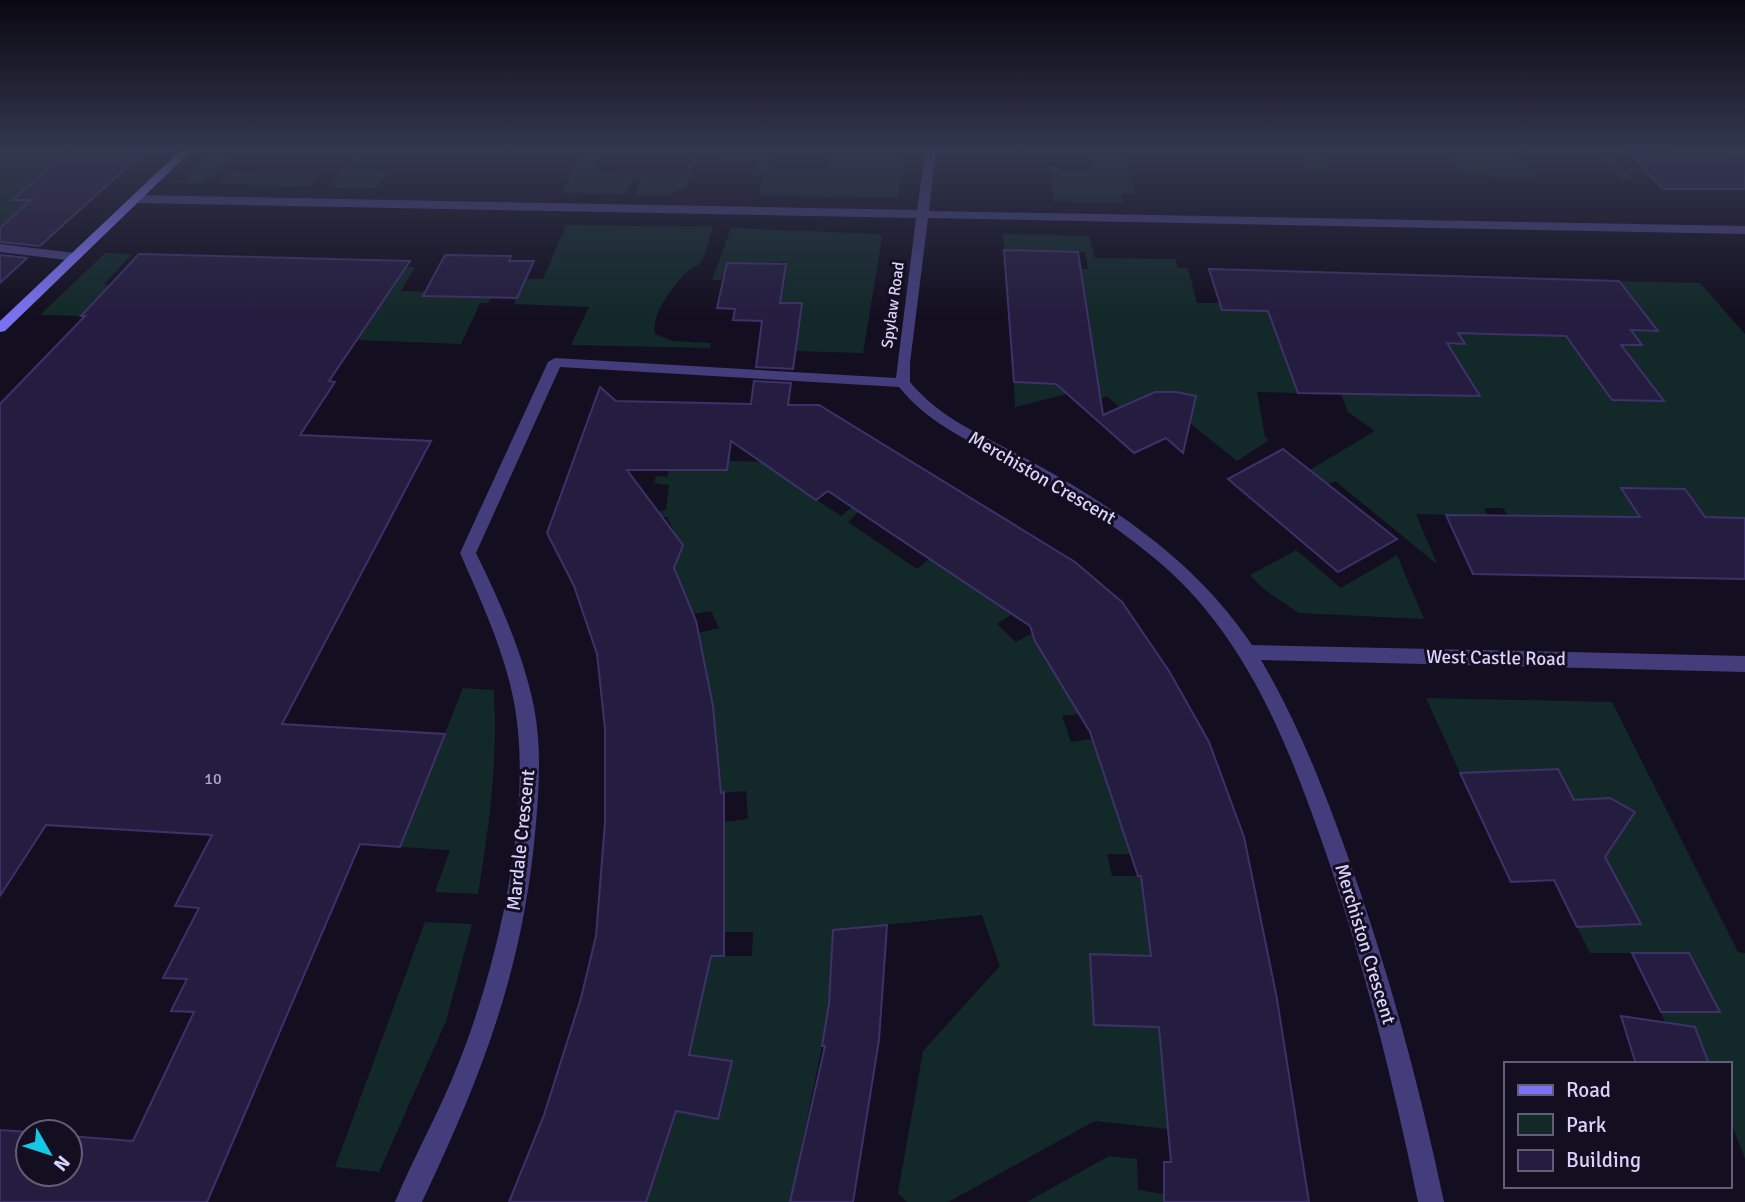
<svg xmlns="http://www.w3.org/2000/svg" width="1745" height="1202" font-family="Signika,sans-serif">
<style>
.green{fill:#132929;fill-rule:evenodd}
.building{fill:#251d3f;stroke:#3e3169;stroke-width:2}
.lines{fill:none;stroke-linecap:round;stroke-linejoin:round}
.street{fill:#433e7b;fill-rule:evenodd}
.secondary{fill:#7a72f2;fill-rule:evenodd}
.labels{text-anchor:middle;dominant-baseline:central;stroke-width:6;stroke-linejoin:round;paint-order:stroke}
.far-street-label{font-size:16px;fill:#d9d2fb;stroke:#130f20}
.number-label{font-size:16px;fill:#aca5cc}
.street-label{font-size:19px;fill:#d9d2fb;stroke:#130f20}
</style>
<rect width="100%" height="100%" fill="#130f20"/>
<g class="green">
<path d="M0,148H74L61,159L48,186H29L13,199L31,200L0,227Z"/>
<path d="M215,148H238L203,184L182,183Z"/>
<path d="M360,148H368L349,171L387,173L376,188L329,187Z"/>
<path d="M583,148H602L592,173L635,174L627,194L562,193Z"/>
<path d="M694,148H700L686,187L666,195H635L643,174L685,175Z"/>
<path d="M1083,148H1142L1143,150L1122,151L1135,194H1121L1123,203L1054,201L1049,166L1059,167L1060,173H1093L1092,170H1095V166H1092L1088,149Z"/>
<path d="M1301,148H1325L1326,150L1321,151L1332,172L1306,171Z"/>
<path d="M1411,148H1497L1502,154L1518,155L1536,177H1491L1488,173H1465L1448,149Z"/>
<path d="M1533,148H1638L1633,149L1634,153H1611L1634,180H1622L1596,150H1572L1576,155H1550L1545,149Z"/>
<path d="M1641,148H1745V174L1655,153Z"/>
<path d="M721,149L772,150L769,168L827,169L830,153L905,155L898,198L759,195L763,176L753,175L756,159H719Z"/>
<path d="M229,173L320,175L311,186L218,184Z"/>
<path d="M566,225L713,227C709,237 706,255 700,263C696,267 690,269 686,273C672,287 651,314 655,334L673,341L711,343L710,348L571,345L589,307L514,304L526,279H543Z"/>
<path d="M731,228L879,234L882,238L863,353L793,351L776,303L779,287H783L786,262L728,263L721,280H712Z"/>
<path d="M1002,234L1089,236L1095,258L1175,259L1178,268H1188L1197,303H1220L1222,310L1269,305L1298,393L1257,392L1265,437L1269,440L1237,461L1180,415L1120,408L1107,396L1083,407L1067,394L1015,407L1014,382L1053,384L1076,269H1088L1085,252L1005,250Z"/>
<path d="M105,253L132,254L104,284L110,285L81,316L40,315Z"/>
<path d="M369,260L410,261L406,267H415L401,291L446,292L445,297H474L476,293H493L488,303H480L461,344L357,340L367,325L359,276Z"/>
<path d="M1396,274L1404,275L1416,296H1423L1450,343H1464L1453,325H1462L1467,334L1540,336L1539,295L1612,400H1663L1647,379H1626L1600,344L1641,345L1631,330L1657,331L1619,281L1700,283L1745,334V518L1723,517L1709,523L1669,503L1659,488H1622L1640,517L1508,516L1503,508H1484L1488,516L1416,514L1437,564L1335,481L1326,486L1308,471L1375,431L1348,412L1341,394L1349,393ZM1403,378L1480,396L1412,395Z"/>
<path d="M728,461L785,462L800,489L841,516L852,507L859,511L848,522L917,569L929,559L1012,614L997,624L1016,642L1031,634L1079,714L1062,716L1071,742L1092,739L1131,854H1107L1112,876H1141L1153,966L1095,1025L1146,1027L1159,1018L1168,1129L1095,1121L948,1202H907L898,1193L923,1051L1000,966L982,915L834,930L829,1004L822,1046L790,1202H646L672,1111L718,1119L732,1062L689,1054L711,956H752L753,932H724V822L748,819L746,791L721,793L713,706L699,633L719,628L711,611L693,614L667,552L677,537L667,517L651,519L649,513L666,510L669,485L654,483L656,476L667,477L670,465L727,469Z"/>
<path d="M1296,550L1341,588L1397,555L1424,619L1299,613L1265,590L1250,575Z"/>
<path d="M463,688L493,690L494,692C498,761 489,827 478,894L435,892L450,850L400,847Z"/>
<path d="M1426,698L1612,702L1738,952L1745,953V1159L1729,1117V1064L1677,1059L1661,1012L1720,1011L1690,953H1590L1577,927L1641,924L1589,828L1610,798L1574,800L1558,769L1460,773Z"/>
<path d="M425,922L472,924L446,1021L379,1172L335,1167Z"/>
<path d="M1109,1156L1137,1159L1138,1190L1164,1194L1163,1202H1027Z"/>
</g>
<g class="building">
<path d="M74,148H148L40,246L0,242V228L31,200H12Z"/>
<path d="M1627,151L1745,154V189H1663Z"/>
<path d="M1004,250L1078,252L1103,415L1155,392H1176L1196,396L1183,453L1166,438L1134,453L1056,384L1014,382Z"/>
<path d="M139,254L410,261L329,381L335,382L300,435L431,441L282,724L445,734L400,847L360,844L207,1202H0V1130L28,1132V1174H70V1136L133,1141L194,1012L171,1011L187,979L163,978L199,908L175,906L212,835L46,825L0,896V404L85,316H81Z"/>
<path d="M0,255L27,258L0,283Z"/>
<path d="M445,255L511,256L509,261H534L517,298L423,296Z"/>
<path d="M727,263L786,264L780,303H802L793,369L756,367L762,321L733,320L735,309L717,308Z"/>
<path d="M1209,269L1619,281L1658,331L1631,330L1642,345H1621L1664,401L1612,400L1566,336L1458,333L1465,344L1447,343L1480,396L1298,393L1268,311L1222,310Z"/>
<path d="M754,381L791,383L788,405H819L1075,562L1122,602L1169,671L1209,742L1244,837L1277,999L1309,1202H1164V1162H1171L1159,1027L1094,1025L1090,954L1151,956L1141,876H1138L1090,732L1035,641L1030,626L828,491L816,500L731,441L727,470H627L683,545L674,568L696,621L713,706L721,793L724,792V956H711L689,1055L732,1061L718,1119L676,1111L646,1202H509L544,1115L581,998L596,936L605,822V729L597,654L574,586L547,533L600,387L616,401L751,404Z"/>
<path d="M1283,449L1354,505L1397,539L1338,572L1228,479Z"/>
<path d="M1621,488L1685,489L1705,517L1745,518V579L1473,574L1446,515L1640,517Z"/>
<path d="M1558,769L1574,800L1610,798L1635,812L1605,857L1641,924L1577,927L1554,880L1511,882L1460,773Z"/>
<path d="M887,925L879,1040L853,1202H790L825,1046H822L829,1004L833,930Z"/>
<path d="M1632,953H1689L1720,1012H1661Z"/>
<path d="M1621,1016L1695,1027L1709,1064H1636Z"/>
</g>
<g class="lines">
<g class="street">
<path d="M926,148H936L929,211L1745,226V234L928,218L910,363V382C943,422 990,438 1034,463C1119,510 1197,563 1252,645L1745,656V672L1261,660C1297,721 1323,787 1347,854C1388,968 1419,1084 1444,1202H1418C1394,1086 1366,971 1328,859C1290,749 1247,633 1153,557C1112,523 1067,495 1021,469C977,444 931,427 899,387L560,367L476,553C500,602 523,653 534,707C542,749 539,792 535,834C522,973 481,1077 422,1202H395C414,1156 439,1113 457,1067C497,969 533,813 515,708C506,654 482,603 460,553L548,362L555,358L896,378L916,218L135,203L129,199L135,195L917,210Z"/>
<path d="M0,244L75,253L81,257L75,261L0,252Z"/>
</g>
<path class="secondary" d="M183,148H194L5,331L0,332V321Z"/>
</g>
<linearGradient id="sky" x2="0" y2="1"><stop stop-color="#0a0812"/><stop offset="0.47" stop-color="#33374e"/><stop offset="1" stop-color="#33374e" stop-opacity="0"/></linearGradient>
<rect width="1745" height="316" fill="url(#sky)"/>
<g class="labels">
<g class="far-street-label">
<text transform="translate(893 305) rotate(-82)">Spylaw Road</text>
</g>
<g class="number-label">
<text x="213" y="779">10</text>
</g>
<g class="street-label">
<text transform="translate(1042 478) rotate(30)">Merchiston Crescent</text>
<text transform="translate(1496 658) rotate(1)">West Castle Road</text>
<text transform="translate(521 840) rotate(-84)">Mardale Crescent</text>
<text transform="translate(1365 944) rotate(73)">Merchiston Crescent</text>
</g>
</g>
<rect x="1504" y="1062" width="228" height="126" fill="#130f20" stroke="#625d78" stroke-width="2"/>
<rect x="1518" y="1085" width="35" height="10" fill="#7a72f2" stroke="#625d78" stroke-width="2"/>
<text x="1566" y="1097" font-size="21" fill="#d9d2fb">Road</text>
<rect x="1518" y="1114" width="35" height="21" fill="#132929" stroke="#625d78" stroke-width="2"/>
<text x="1566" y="1132" font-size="21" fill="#d9d2fb">Park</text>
<rect x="1518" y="1150" width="35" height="21" fill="#251d3f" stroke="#625d78" stroke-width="2"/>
<text x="1566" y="1167" font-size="21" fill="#d9d2fb">Building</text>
<g transform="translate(49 1153) rotate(129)"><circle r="33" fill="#130f20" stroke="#625d78" stroke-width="2"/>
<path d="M0-5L12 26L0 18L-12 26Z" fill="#15c8e4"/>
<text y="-10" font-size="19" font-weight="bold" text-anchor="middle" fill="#d9d2fb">N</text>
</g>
</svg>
